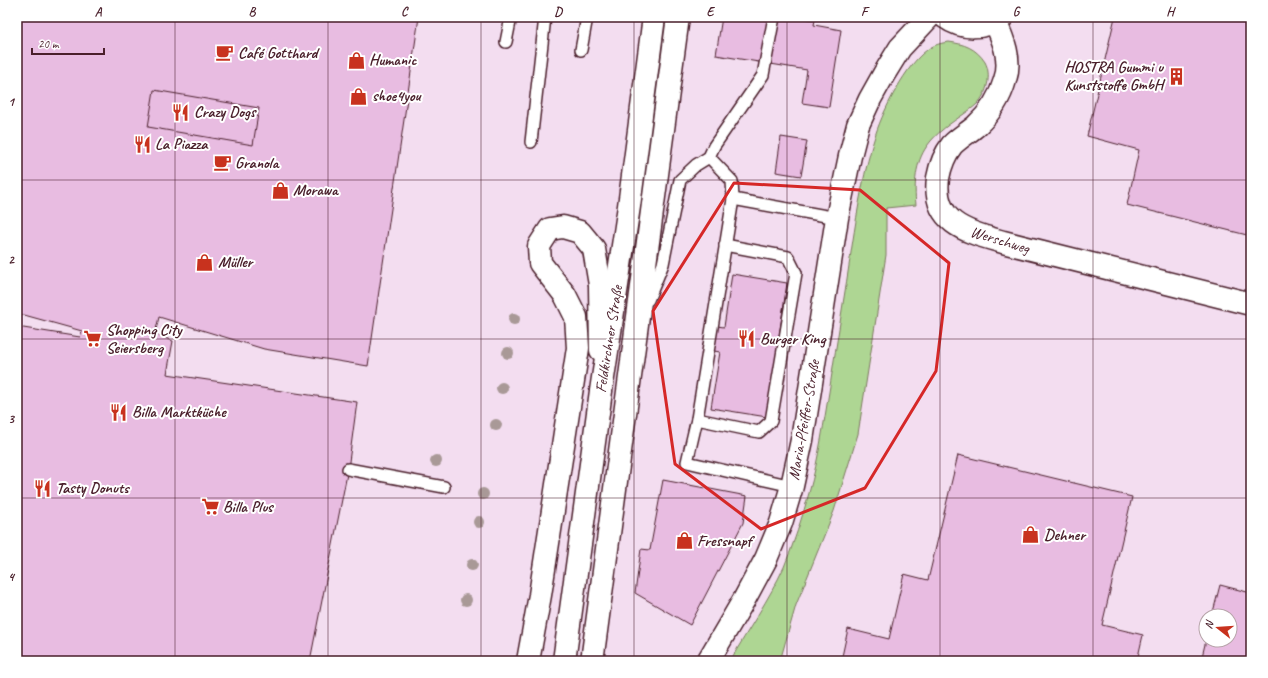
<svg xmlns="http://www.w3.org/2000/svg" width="1268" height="678" font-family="Caveat,sans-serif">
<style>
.built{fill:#f3ddf0;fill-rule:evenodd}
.green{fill:#aed693;stroke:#7c7a5f}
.building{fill:#e8bce1;stroke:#4a1f2b}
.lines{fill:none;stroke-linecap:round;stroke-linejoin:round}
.lane-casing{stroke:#4a1f2b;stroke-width:14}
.street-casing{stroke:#4a1f2b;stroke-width:25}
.secondary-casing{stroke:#4a1f2b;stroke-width:25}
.lane{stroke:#fff;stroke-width:11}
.street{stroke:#fff;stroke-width:22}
.secondary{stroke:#fff;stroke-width:22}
.tree{fill:#a99997}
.marked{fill:none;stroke:#d62828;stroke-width:3;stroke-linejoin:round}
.grid{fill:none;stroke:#4a1f2b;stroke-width:1;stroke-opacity:0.55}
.labels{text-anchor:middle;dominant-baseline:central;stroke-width:4;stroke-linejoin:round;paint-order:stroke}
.poi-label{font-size:16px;font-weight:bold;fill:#4a1f2b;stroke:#fff;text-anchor:start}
.street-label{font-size:16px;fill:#4a1f2b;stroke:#fff}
.neatline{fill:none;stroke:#4a1f2b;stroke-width:1.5}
.grid-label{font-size:13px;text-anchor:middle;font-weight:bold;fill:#4a1f2b}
</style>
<rect width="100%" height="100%" fill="#f8ebf6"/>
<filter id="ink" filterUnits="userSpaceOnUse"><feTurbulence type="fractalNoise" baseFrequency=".025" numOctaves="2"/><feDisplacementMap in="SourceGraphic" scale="8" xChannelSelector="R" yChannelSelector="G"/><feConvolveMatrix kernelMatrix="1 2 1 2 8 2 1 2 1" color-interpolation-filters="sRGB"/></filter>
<g filter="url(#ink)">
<path class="built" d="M17,17H1251V661H17ZM1206,616H1230V640H1206Z"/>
<path class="green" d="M949,42C964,44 976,48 985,62C992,75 987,94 977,104C973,108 968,111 964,114C951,123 937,132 927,146C915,163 914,185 916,205L886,208V255L858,434L834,511L796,605L780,661H730C748,630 769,599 784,567C794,543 802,518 809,493C819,458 824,422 830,386C837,340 845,293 852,246C858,208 864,169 876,133C884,109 906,65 927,50C933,45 941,43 949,42Z"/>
<g class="building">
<path d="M17,17H419L368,366L264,349L159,317L155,334L173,341L167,374L357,402L348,469L310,661H17V327L80,337L82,331L17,313Z"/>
<path d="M722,17H797L815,20L814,25L841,30L829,107L802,103L807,70L716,55Z"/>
<path d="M1115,17H1251V236L1127,205L1139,150L1087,136Z"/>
<path d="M154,90L259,108L253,145L148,127Z"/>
<path d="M781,137L807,141L801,176L776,172Z"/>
<path d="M732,274L787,283L767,417L711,408L720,352L714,351L717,326L724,327Z"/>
<path d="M958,455L1132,497L1102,625L1143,635L1137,661H841L848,629L889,639L904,574L928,580Z"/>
<path d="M663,480L747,496L743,523L690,625L635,593L641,549L650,550Z"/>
<path d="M1220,585L1251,593V661H1201L1206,640H1230V616H1212Z"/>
</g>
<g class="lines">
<defs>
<g id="lane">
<path d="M506,42L511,17"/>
<path d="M581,50L587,17"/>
<path d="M531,142L545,17"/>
<path d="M709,157L732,181L733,199L697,419L687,462L792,486"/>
<path d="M733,199L837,218"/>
<path d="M648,300L663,264L680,180L696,165L709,157L714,146L763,75L774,17"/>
<path d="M697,419L759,432L771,421L796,273L788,257L725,245"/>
<path d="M348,469L444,487"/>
</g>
<g id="street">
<path d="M995,21C1003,39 1012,60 1005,80C1000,98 990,113 976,126C969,132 959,138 952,145C945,154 940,167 938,178C932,224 968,232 1003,242L1251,304"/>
<path d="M528,661L540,595L578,348L576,317L565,295L540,263L539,246L550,229L563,227L580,232L594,249L600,285L601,350"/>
</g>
<g id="secondary">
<path d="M945,17C963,30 984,29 1002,17"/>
<path d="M564,661L601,391L629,206L654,17"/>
<path d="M592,661L678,17"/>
<path d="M708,661L745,598L766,559L781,523L792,486L802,440L837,218L850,156L858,125L870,99L884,74L900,48L929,17"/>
</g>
</defs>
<use href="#lane" class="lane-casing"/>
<use href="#street" class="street-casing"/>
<use href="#secondary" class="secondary-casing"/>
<use href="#lane" class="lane"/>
<use href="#street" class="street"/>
<use href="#secondary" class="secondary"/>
</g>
<g class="tree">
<circle cx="514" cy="319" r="6"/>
<circle cx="508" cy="353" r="6"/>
<circle cx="502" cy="388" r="6"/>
<circle cx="496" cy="425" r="6"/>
<circle cx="436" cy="461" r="6"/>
<circle cx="483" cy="494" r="6"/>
<circle cx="479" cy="522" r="6"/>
<circle cx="472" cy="565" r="6"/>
<circle cx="466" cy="600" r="6"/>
</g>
</g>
<path class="marked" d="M734,183L860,190L949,263L936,371L865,488L761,529L675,464L653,311Z"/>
<path class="grid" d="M175,17V661M328,17V661M481,17V661M634,17V661M787,17V661M940,17V661M1093,17V661M17,180H1251M17,339H1251M17,498H1251"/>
<defs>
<symbol id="cafe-bare" viewBox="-9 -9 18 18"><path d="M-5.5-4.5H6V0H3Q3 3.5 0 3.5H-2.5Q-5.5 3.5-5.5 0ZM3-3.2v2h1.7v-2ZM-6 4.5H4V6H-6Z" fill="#c8321e" stroke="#fff" stroke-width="2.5" paint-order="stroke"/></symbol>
<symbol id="shop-bare" viewBox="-9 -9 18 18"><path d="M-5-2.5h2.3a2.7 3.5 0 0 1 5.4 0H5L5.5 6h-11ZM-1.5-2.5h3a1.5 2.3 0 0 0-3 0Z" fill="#c8321e" stroke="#fff" stroke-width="2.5" paint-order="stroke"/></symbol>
<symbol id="building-bare" viewBox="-9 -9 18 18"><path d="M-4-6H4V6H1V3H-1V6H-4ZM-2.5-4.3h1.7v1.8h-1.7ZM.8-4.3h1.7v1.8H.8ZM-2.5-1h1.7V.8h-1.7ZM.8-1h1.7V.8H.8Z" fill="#c8321e" stroke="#fff" stroke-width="2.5" paint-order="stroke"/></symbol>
<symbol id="restaurant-bare" viewBox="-9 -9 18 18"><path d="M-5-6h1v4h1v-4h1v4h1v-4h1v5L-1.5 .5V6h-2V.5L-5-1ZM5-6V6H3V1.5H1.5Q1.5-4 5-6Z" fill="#c8321e" stroke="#fff" stroke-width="2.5" paint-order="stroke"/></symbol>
<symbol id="supermarket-bare" viewBox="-9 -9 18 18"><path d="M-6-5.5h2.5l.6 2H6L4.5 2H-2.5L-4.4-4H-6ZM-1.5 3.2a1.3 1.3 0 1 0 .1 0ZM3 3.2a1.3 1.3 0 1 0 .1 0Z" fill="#c8321e" stroke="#fff" stroke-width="2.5" paint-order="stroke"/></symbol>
</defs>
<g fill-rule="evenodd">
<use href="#cafe-bare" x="212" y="40" width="25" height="25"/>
<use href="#shop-bare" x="344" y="48" width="25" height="25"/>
<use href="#building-bare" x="1164" y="64" width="25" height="25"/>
<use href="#shop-bare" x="346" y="84" width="25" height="25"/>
<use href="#restaurant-bare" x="168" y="100" width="25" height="25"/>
<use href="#restaurant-bare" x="130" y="132" width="25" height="25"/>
<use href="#cafe-bare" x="210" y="150" width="25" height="25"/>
<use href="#shop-bare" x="268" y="178" width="25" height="25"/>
<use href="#shop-bare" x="192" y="250" width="25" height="25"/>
<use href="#supermarket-bare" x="80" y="326" width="25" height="25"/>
<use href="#restaurant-bare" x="734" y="326" width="25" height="25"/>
<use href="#restaurant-bare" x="106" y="400" width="25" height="25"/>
<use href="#restaurant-bare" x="30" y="476" width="25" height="25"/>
<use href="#supermarket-bare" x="198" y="494" width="25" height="25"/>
<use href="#shop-bare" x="1018" y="522" width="25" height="25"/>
<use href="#shop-bare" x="672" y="528" width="25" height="25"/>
</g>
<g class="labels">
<g class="poi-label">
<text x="238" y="53">Café Gotthard</text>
<text x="369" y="60">Humanic</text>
<text x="1163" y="67" text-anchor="end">HOSTRA Gummi u<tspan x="1163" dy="18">Kunststoffe GmbH</tspan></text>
<text x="372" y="96">shoe4you</text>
<text x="194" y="112">Crazy Dogs</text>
<text x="155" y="144">La Piazza</text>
<text x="235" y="163">Granola</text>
<text x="293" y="190">Morawa</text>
<text x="218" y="262">Müller</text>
<text x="106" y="330">Shopping City<tspan x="106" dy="18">Seiersberg</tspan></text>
<text x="760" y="339">Burger King</text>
<text x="132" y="412">Billa Marktküche</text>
<text x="56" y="488">Tasty Donuts</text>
<text x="223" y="507">Billa Plus</text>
<text x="1044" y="535">Dehner</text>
<text x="697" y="541">Fressnapf</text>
</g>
<g class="street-label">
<text transform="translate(1000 240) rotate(17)">Werschweg</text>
<text transform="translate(609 339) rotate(-81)">Feldkirchner Straße</text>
<text transform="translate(804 420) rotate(-80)">Maria-Pfeiffer-Straße</text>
</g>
</g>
<rect width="1268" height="678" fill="none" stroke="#fff" stroke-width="44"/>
<g transform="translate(1218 628) rotate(287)"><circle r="19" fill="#ffffff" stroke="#b7a5aa"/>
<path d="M0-3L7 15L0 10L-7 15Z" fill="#c8321e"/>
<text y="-6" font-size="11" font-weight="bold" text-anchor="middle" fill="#4a1f2b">N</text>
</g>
<path d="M32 48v6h72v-6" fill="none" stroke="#4a1f2b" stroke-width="2"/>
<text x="38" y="48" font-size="12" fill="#4a1f2b" stroke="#ffffff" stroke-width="3" paint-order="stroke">20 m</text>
<rect x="22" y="22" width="1224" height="634" class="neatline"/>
<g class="grid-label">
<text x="98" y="16">A</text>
<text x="252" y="16">B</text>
<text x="404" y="16">C</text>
<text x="558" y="16">D</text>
<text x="710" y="16">E</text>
<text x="864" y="16">F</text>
<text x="1016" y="16">G</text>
<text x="1170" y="16">H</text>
<text x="11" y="106">1</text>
<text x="11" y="264">2</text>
<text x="11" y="423">3</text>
<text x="11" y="581">4</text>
</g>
</svg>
